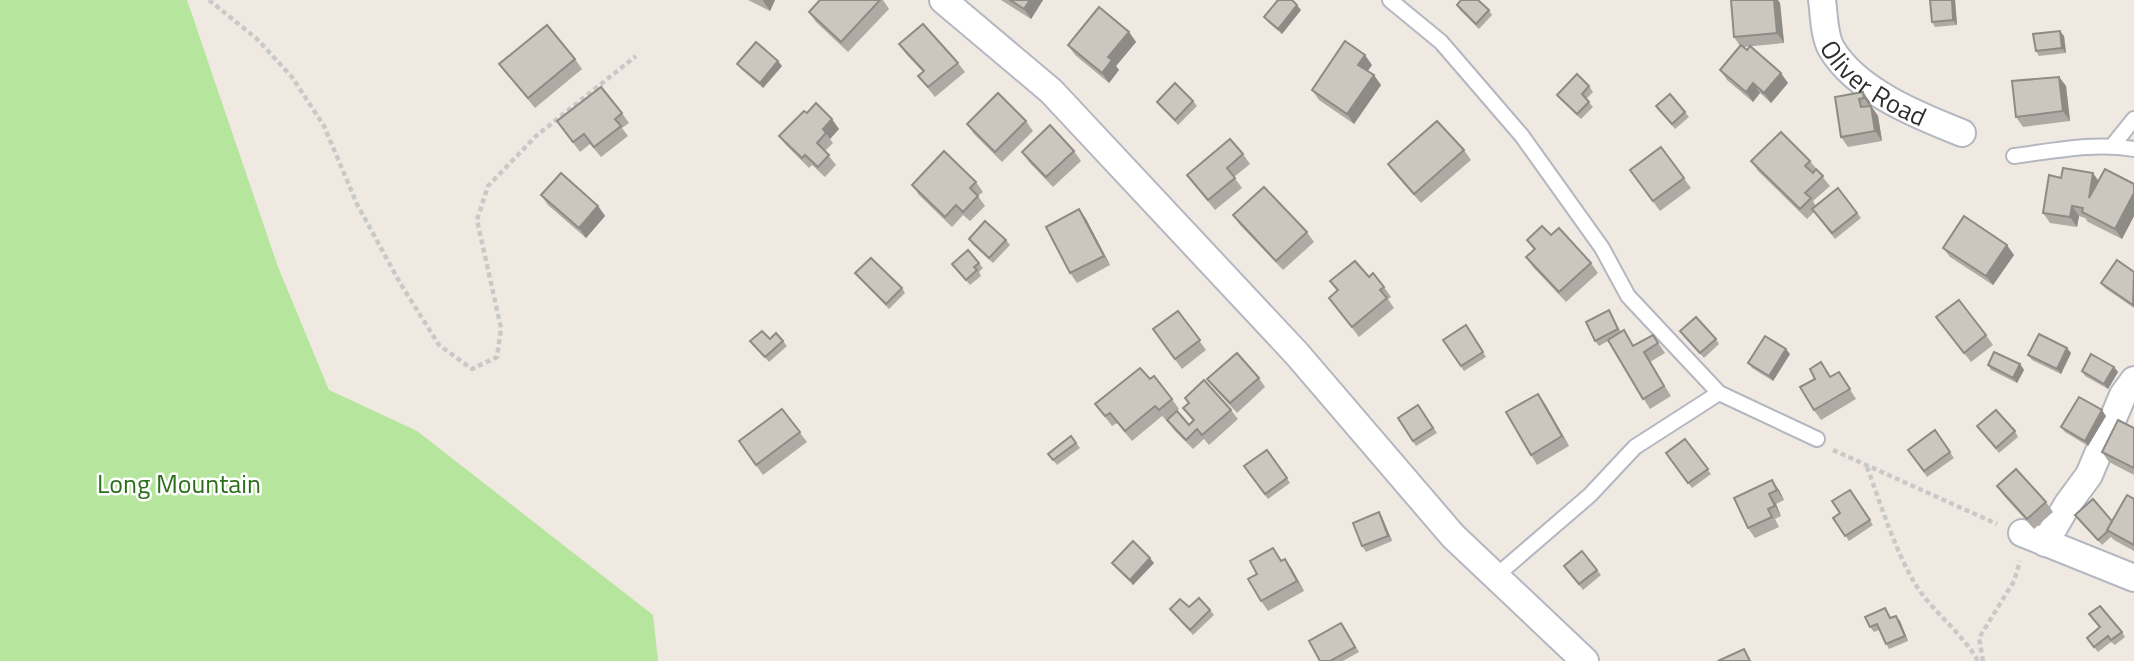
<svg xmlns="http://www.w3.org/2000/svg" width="2134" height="661" font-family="'Titillium Web',sans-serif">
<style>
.green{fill:#b6e59e}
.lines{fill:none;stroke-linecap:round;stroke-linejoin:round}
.lane-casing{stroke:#b4b7c1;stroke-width:18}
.street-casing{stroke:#b4b7c1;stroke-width:30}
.path{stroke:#c9c9c9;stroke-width:4.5;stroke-dasharray:5 3.5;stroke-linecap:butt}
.lane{stroke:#fff;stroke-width:14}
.street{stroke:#fff;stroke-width:26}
.wall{fill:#afaba4}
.shaded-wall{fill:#8e8b86}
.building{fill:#cbc7bf;stroke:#8e8b86;stroke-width:2}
.labels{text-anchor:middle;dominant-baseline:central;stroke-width:5;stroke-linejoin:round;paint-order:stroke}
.street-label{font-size:26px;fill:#2e2e2e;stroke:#fff}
.park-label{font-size:26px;fill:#2c6e1b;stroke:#fff}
</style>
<rect width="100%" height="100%" fill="#efe9e1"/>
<path class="green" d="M0,0H187L278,267L329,390L417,431L653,615L658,661H0Z"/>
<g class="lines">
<defs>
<g id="lane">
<path d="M1390,0L1441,42L1522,136L1602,248L1628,296L1719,393L1817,439"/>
<path d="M2113,145L2134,119"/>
<path d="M2014,156C2054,151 2094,142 2134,149"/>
<path d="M1496,576L1590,495L1635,447L1719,393"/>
</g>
<g id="street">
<path d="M943,0L1051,91L1297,354L1453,536L1585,661"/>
<path id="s1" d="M1822,0C1824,14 1824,35 1831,48C1856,91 1919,116 1962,133"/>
<path d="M2022,533L2134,578"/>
<path d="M2045,543L2067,505L2089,475L2123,395L2134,380"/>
</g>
</defs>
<use href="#lane" class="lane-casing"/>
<use href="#street" class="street-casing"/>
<g class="path">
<path d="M209,0L257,39L292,77L324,126L357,204L400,283L439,345L472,369L497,357L501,328L477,220L488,186L536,136L636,56"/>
<path d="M1833,450L1997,524"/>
<path d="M1867,467C1881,505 1894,547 1914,582C1931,611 1961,631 1978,661"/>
<path d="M1983,661L1979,638L2014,581L2020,561"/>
</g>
<use href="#lane" class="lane"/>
<use href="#street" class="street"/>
</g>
<g class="wall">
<path d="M748,0H775L770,11Z"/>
<path d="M820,0H883L889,9L848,52L816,22L809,12Z"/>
<path d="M1001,0H1043L1031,19Z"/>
<path d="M1930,0H1955L1957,25L1935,27L1932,22Z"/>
<path d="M1780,3L1784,43L1743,47L1788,83L1771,103L1760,93L1753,102L1727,80L1720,70L1740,46L1734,37Z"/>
<path d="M1457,5L1489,10L1492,15L1479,29L1460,10Z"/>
<path d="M1301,10L1282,34L1268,22L1264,17Z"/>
<path d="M1129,32L1136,42L1116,66L1119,70L1109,83L1075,55L1068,45Z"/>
<path d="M2064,36L2066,53L2039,56L2036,51Z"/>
<path d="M899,44L958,63L965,72L935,97L918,76L923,72L906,54Z"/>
<path d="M575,59L582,69L535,108L499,64Z"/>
<path d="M737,64L782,66L763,88L741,69Z"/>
<path d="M1372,65L1368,71L1381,85L1354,124L1319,100L1312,90Z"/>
<path d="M2059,77L2066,86L2070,121L2023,127L2016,117Z"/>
<path d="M1589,86L1593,92L1586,99L1593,107L1581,119L1561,100L1557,95Z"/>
<path d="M1863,92L1870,102L1871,106L1878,116L1882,141L1848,147L1841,137Z"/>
<path d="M1193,101L1197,106L1178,125L1157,102Z"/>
<path d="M1656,106L1685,112L1689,117L1675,129Z"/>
<path d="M622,113L629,123L622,128L628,136L601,157L590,144L580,152L557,121Z"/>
<path d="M807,113L839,129L830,139L833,143L825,151L836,165L825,177L812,165L809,168L786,145L779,136Z"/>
<path d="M1026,121L1033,131L1002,162L974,134L967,124Z"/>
<path d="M1661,147L1691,188L1660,211L1630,170Z"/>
<path d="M1464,150L1471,160L1421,203L1395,174L1388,164Z"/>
<path d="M1074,151L1081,161L1053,187L1029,162L1022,152Z"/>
<path d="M1243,154L1250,164L1234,177L1242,188L1215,210L1187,175Z"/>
<path d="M1751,161H1810L1830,186L1813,201L1816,206L1838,188L1861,218L1835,239L1814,212L1807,219L1758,171Z"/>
<path d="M2061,178L2134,184V216L2122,239L2088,222L2085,218L2079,216L2077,227L2050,223L2043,213Z"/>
<path d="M976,182L983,192L978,196L985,206L970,221L963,215L952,227L919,195L912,185Z"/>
<path d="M541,195L598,206L605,216L586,238L548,205Z"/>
<path d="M1079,209L1086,219L1110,265L1077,283L1070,273Z"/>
<path d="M1233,215L1307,232L1314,242L1283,270L1240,225Z"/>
<path d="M1551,235L1591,263L1598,273L1566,302L1533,267L1526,257L1534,250L1527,240Z"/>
<path d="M969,239L1006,240L1010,245L993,263L972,244Z"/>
<path d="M1943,248L2014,255L1993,285L1950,257Z"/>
<path d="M979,263L983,268L979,272L981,276L970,285L952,264Z"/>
<path d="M2134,272V308L2105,288L2101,283Z"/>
<path d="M855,273L902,288L905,293L889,309L859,278Z"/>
<path d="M1369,277L1384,287L1391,297L1388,299L1394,308L1359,337L1329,298L1337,291L1330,281Z"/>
<path d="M1178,311L1206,350L1182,369L1153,329Z"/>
<path d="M1612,316L1621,332L1634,346L1653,335L1665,353L1650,362L1671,396L1650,409L1608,341L1599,346L1595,341Z"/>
<path d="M1936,317L1986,335L1993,345L1971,362Z"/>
<path d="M1466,325L1486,357L1464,371L1443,340Z"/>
<path d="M1680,331L1716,339L1719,344L1704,358Z"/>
<path d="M770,339L783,341L787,346L769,362L750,341Z"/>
<path d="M2071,353L2061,374L2032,360L2028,355Z"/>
<path d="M1790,354L1773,381L1752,368L1748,363Z"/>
<path d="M2020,364L2024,370L2017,383L1991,370L1988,365Z"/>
<path d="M2114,367L2118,372L2108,389L2085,376L2082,371Z"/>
<path d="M1839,372L1856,399L1821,420L1814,410L1831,376Z"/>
<path d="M1259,378L1265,387L1237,413L1214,388L1207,379Z"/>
<path d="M1150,379L1172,399L1179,409L1166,420L1162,416L1132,441L1117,423L1112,426L1095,404Z"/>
<path d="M1185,398L1231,410L1238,419L1209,445L1204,439L1193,449L1174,430L1167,420L1189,425L1193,421L1183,408L1188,403Z"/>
<path d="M1545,404L1569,446L1537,465L1531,455Z"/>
<path d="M1418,405L1437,433L1416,446L1398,418Z"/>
<path d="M782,409L807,442L763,475L739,441Z"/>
<path d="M2106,416L2088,446L2065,432L2061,427Z"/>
<path d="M1977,426L2015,431L2018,437L1999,453Z"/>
<path d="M2134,428V475L2109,462L2102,452Z"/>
<path d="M1935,430L1954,458L1927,477L1908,450Z"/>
<path d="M1071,436L1080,448L1057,465L1048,454Z"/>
<path d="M1685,439L1711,474L1692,488L1666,453Z"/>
<path d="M1267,450L1290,483L1268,499L1244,466Z"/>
<path d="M1997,486L2046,502L2053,512L2034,529L2004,496Z"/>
<path d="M1779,490L1784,500L1776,504L1781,516L1775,519L1779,527L1755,538L1748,528L1734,498Z"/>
<path d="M1850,490L1873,525L1849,541L1833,518L1840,513Z"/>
<path d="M2134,499V551L2114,540L2111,537L2102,545L2075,515L2112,521Z"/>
<path d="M1379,512L1382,517L1392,541L1366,552L1362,546Z"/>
<path d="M1285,559L1304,591L1268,611L1261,601L1282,561Z"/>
<path d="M1112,563H1154L1133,585L1116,568Z"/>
<path d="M1597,570L1601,575L1583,590L1568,571Z"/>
<path d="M1189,607L1210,610L1214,615L1193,635L1170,609Z"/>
<path d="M1885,608L1891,618L1900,621L1908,641L1889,649L1879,630L1874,632L1870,627Z"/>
<path d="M2089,614L2122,632L2125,637L2115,645L2111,642L2098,652L2087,638L2100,627Z"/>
<path d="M1345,628L1359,652L1343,661H1320Z"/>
</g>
<g class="shaded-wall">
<path d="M763,0H775L770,11L763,1Z"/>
<path d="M1030,0H1043L1031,19L1024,9Z"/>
<path d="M1774,0H1778L1780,3L1784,43L1777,33Z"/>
<path d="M1952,0H1955L1957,25L1953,20Z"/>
<path d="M1297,5L1301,10L1282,34L1278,29Z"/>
<path d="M2060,31L2064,36L2066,53L2062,48Z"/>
<path d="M1129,32L1136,42L1116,66L1119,70L1109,83L1102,73L1108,57Z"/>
<path d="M1365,55L1372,65L1365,74L1358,65Z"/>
<path d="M778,61L782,66L763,88L760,83Z"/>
<path d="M1781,73L1788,83L1771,103L1764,93Z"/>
<path d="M1374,75L1381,85L1354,124L1347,114Z"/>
<path d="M2059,77L2066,86L2070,121L2063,111Z"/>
<path d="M1753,83L1760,93L1753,102L1746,92Z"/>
<path d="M1863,92L1870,102L1871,108L1864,98Z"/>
<path d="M1871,106L1878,116L1882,141L1875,131Z"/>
<path d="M832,119L839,129L830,139L823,129Z"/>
<path d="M2093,173L2100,183L2089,198Z"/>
<path d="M2134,193V216L2122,239L2115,229Z"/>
<path d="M598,206L605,216L586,238L579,228Z"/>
<path d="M2072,206L2079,216L2077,227L2070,217Z"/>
<path d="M1079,209L1086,219L1110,265L1104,256Z"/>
<path d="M2007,245L2014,255L1993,285L1986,276Z"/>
<path d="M2067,348L2071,353L2061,374L2057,369Z"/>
<path d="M1786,349L1790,354L1773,381L1769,376Z"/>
<path d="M2020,364L2024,370L2017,383L2013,378Z"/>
<path d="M2114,367L2118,372L2108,389L2104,384Z"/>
<path d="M1538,394L1545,404L1569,446L1562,436Z"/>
<path d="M2102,410L2106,416L2088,446L2085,441Z"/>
<path d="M1772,480L1779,490L1784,500L1777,490Z"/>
<path d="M1769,494L1776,504L1781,516L1775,506Z"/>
<path d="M1379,512L1382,517L1392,541L1388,536Z"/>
<path d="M1150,558L1154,563L1133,585L1130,580Z"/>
<path d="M1285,559L1292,569L1304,591L1297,581Z"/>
<path d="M1896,616L1900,621L1908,641L1905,636Z"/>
</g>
<g class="building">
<path d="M820,0H880L841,42L809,12Z"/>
<path d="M1010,0H1030L1024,9Z"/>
<path d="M1278,0H1292L1297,5L1278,29L1264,17Z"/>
<path d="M1461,0H1478L1489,10L1476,24L1457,5Z"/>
<path d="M1731,0H1774L1777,33L1734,37Z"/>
<path d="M1930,0H1952L1953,20L1932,22Z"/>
<path d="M1099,7L1129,32L1108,57L1112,60L1102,73L1068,45Z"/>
<path d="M923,24L958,63L928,87L918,76L924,71L899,44Z"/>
<path d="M547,25L575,59L528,98L499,64Z"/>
<path d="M2060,31L2062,48L2036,51L2033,34Z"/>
<path d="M1345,41L1365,55L1358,65L1374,75L1347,114L1312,90Z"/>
<path d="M756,42L778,61L760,83L737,64Z"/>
<path d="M1741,45L1747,50L1750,46L1781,73L1764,93L1753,83L1746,92L1720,70Z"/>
<path d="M1577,74L1589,86L1582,94L1589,102L1577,114L1557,95Z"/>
<path d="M2059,77L2063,111L2016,117L2012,81Z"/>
<path d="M1175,83L1193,101L1175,120L1157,102Z"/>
<path d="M601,87L622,113L615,119L621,126L594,147L584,134L573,142L557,121Z"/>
<path d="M1863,92L1864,98L1859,99L1861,107L1871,106L1875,131L1841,137L1835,97Z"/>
<path d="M998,93L1026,121L995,152L967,124Z"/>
<path d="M1670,94L1685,112L1672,124L1656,106Z"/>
<path d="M816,103L832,119L823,129L826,133L817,143L829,155L818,167L805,155L802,158L779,136L804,111L807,113Z"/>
<path d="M1437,121L1464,150L1414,194L1388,164Z"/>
<path d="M1050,125L1074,151L1046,177L1022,152Z"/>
<path d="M1781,132L1810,161L1805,166L1813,173L1816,169L1823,176L1805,193L1811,198L1800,209L1751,161Z"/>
<path d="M1230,139L1243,154L1227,168L1235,178L1208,200L1187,175Z"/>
<path d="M1661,147L1684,178L1653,201L1630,170Z"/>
<path d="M944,151L976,182L970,188L978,196L963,212L956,205L945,217L912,185Z"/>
<path d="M2063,168L2093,173L2089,198L2105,169L2134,184V193L2115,229L2082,212L2083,208L2072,206L2070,217L2043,213L2049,175L2061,178Z"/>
<path d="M561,173L598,206L579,228L541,195Z"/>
<path d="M1264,187L1307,232L1276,261L1233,215Z"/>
<path d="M1838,188L1857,213L1832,233L1812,209Z"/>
<path d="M1079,209L1104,256L1070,273L1046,227Z"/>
<path d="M1964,216L2007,245L1986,276L1943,248Z"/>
<path d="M985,221L1006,240L989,258L969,239Z"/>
<path d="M1542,226L1551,235L1559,228L1591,263L1559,292L1526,257L1535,249L1527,240Z"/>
<path d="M968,250L979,263L974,267L977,270L966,280L952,264Z"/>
<path d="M871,258L902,288L886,304L855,273Z"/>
<path d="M2117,260L2134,272L2133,305L2101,283Z"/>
<path d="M1355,261L1369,277L1373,273L1384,287L1380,290L1387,298L1352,327L1329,298L1338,290L1330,281Z"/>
<path d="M1959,300L1986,335L1964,353L1936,317Z"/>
<path d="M1609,310L1618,329L1595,341L1586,322Z"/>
<path d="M1178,311L1200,340L1175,359L1153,329Z"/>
<path d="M1696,317L1716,339L1700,353L1680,331Z"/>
<path d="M1466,325L1483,352L1461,366L1443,340Z"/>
<path d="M1624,330L1633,346L1653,335L1658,343L1644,352L1664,386L1643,399L1608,340Z"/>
<path d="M762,331L770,339L776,333L783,341L765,357L750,341Z"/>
<path d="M2039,334L2067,348L2057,369L2028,355Z"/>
<path d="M1765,336L1786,349L1769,376L1748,363Z"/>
<path d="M1994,352L2020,364L2013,378L1988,365Z"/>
<path d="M1237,353L1259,378L1230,403L1207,379Z"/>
<path d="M2091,354L2114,367L2104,384L2082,371Z"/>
<path d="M1821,362L1830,377L1839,372L1850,389L1814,410L1800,387L1815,379L1810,369Z"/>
<path d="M1140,368L1150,379L1154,376L1172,399L1159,410L1155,406L1125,431L1110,413L1105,416L1095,404Z"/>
<path d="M1204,380L1231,410L1202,435L1197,429L1186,440L1167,420L1177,411L1189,425L1194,420L1183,408L1189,403L1185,398Z"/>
<path d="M1538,394L1562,436L1531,455L1506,412Z"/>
<path d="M2079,397L2102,410L2085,441L2061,427Z"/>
<path d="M1418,405L1433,428L1413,441L1398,418Z"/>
<path d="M782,409L800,432L756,465L739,441Z"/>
<path d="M1996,410L2015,431L1996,448L1977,426Z"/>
<path d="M2118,420L2134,428V468L2102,452Z"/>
<path d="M1935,430L1950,452L1924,471L1908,450Z"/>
<path d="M1071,436L1076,443L1053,460L1048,454Z"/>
<path d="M1685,439L1708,469L1688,483L1666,453Z"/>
<path d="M1267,450L1287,478L1265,494L1244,466Z"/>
<path d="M2016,469L2046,502L2027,519L1997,486Z"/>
<path d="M1772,480L1777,490L1769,494L1775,506L1768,509L1772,517L1748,528L1734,498Z"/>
<path d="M1850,490L1870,520L1845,536L1833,518L1840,513L1832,501Z"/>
<path d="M2127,495L2134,499V545L2107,530Z"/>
<path d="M2093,499L2112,521L2107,530L2108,531L2098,540L2075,515Z"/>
<path d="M1379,512L1388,536L1362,546L1353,523Z"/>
<path d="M1133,541L1150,558L1130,580L1112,563Z"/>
<path d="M1273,548L1281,561L1285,559L1297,581L1261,601L1248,579L1257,574L1250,561Z"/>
<path d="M1582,551L1597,570L1579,584L1564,566Z"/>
<path d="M1199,598L1210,610L1190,630L1170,609L1180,599L1189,607Z"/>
<path d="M2100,606L2122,632L2111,640L2108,636L2094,647L2087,638L2100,627L2089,614Z"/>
<path d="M1885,608L1890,618L1896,616L1905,636L1886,644L1877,624L1870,627L1865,617Z"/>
<path d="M1341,623L1355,647L1330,661H1320L1309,641Z"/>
<path d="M1744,649L1750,661H1718Z"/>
</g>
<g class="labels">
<g class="street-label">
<text stroke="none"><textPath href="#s1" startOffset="105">Oliver Road</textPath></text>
</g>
<g class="park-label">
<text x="179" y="483">Long Mountain</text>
</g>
</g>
</svg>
